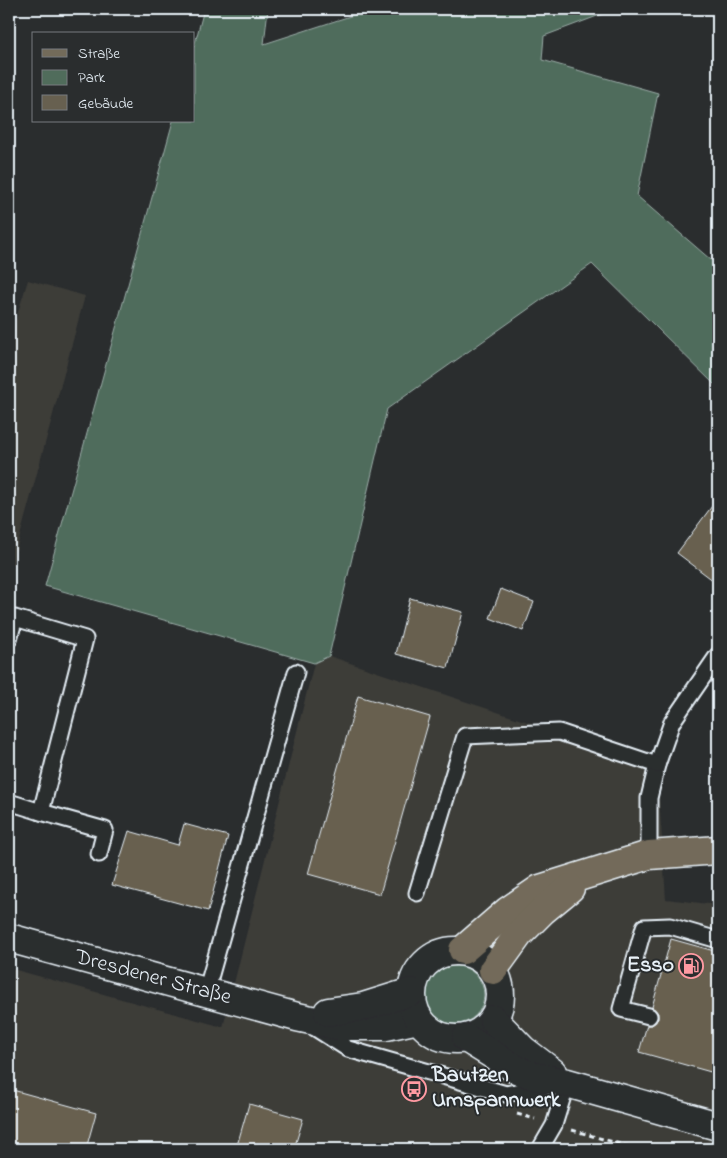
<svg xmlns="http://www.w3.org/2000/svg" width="727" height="1158" font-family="'Indie Flower',sans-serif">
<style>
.built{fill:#3c3c38}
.green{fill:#506c5b;stroke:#9caeaa}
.building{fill:#676050;stroke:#e8f1f8}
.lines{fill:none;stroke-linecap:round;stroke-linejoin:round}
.lane-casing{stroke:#e8f1f8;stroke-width:19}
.secondary-casing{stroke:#e8f1f8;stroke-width:31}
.primary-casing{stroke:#e8f1f8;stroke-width:31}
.path{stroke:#e8f1f8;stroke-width:3;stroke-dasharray:5 4;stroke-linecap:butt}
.lane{stroke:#2a2d2e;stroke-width:15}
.secondary{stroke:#2a2d2e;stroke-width:28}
.primary{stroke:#736b5a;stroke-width:28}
.labels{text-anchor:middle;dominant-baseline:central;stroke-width:4;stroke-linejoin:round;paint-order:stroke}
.poi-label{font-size:22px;font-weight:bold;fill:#e8f1f8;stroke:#2a2d2e;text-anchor:end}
.street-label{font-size:22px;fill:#e8f1f8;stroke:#2a2d2e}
</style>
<rect width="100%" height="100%" fill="#2a2d2e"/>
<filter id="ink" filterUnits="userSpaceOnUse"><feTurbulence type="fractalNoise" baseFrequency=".02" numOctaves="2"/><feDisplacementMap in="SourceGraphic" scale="10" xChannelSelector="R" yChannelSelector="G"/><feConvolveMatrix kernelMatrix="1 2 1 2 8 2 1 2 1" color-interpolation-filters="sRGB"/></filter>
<g filter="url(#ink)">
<g class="built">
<path d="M28,280L85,296L9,577V341Z"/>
<path d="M329,656L657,765L666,899L718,905V1149H9V968L223,1027L314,663Z"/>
</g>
<g class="green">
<path d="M204,9H268L264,44L372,9H616L544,36L542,60L658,93L637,196L718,266V388L592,264L387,409L329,656L314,663L45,586L173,121H194V47Z"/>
<circle cx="455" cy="995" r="29"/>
</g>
<g class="building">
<path d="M718,498V584L677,553Z"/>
<path d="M501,589L534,602L523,631L490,618Z"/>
<path d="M410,598L463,612L448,668L396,654Z"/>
<path d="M358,696L430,717L380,894L308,874Z"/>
<path d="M184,824L228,836L208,911L112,885L129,831L178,845Z"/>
<path d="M671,939L718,952V1074L639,1052L647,1025H652L658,1019V1013L652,1007Z"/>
<path d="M9,1089L96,1113L86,1149H9Z"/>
<path d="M249,1104L303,1119L294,1149H236Z"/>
</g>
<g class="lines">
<defs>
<g id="lane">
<path d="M9,639L15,618L85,639L41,812L9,802"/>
<path d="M41,812L105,830L99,854"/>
<path d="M649,855V798L657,765L672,722L718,655"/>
<path d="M417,893L465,736L559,732L657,765"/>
<path d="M206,992L296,672"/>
<path d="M649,1016L621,1009L644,927L670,926L718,940"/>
<path d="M315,1028L348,1049L506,1094L567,1083L554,1125L540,1149"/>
</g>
<g id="secondary">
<path d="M9,938L297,1017L339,1026H386L418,1019"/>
<circle cx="456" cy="995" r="44"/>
<path d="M328,1012L363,1007L411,992"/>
<path d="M493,1019L523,1050L552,1072"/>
<path d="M466,1038L516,1069L534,1076L567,1083L718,1126"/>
</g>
<g id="primary">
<path d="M463,950L508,911L540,889L649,855L718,850"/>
<path d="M493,970L519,934L542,911L570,888"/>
</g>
</defs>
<use href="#lane" class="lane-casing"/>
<use href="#secondary" class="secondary-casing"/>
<use href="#primary" class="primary-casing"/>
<g class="path">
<path d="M517,1114L535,1119"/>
<path d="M572,1130L637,1149"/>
</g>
<use href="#lane" class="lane"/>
<use href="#secondary" class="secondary"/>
<use href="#primary" class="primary"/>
</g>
</g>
<defs>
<symbol id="fuel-ring" viewBox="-11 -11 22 22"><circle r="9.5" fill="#2a2d2e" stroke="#ff9aa2" stroke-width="1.5"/><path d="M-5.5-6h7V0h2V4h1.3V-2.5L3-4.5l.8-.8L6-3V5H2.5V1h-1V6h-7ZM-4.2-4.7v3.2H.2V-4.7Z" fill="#ff9aa2"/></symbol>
<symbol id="bus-ring" viewBox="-11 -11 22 22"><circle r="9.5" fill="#2a2d2e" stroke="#ff9aa2" stroke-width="1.5"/><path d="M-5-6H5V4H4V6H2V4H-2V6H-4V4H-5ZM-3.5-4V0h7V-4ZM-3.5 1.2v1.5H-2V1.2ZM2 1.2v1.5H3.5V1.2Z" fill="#ff9aa2"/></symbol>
</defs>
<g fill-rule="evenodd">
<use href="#fuel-ring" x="677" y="952" width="28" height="28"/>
<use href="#bus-ring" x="400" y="1075" width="28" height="28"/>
</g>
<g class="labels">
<g class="poi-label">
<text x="674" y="966">Esso</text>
<text x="432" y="1076" text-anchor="start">Bautzen<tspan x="432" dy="25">Umspannwerk</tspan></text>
</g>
<g class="street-label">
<text transform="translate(153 978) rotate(15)">Dresdener Straße</text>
</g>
</g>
<rect width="727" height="1158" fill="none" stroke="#2a2d2e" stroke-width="30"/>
<rect x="15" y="15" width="697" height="1128" fill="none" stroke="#e8f1f8" stroke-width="2" filter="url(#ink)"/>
<rect x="32" y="32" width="162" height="90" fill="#2a2d2e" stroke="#767b7f"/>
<rect x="42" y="49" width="25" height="8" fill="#736b5a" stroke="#767b7f"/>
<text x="78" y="58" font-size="15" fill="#e8f1f8">Straße</text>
<rect x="42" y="70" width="25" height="15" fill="#506c5b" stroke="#767b7f"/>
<text x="78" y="82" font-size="15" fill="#e8f1f8">Park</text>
<rect x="42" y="95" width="25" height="15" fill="#676050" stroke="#767b7f"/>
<text x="78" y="108" font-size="15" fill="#e8f1f8">Gebäude</text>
</svg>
